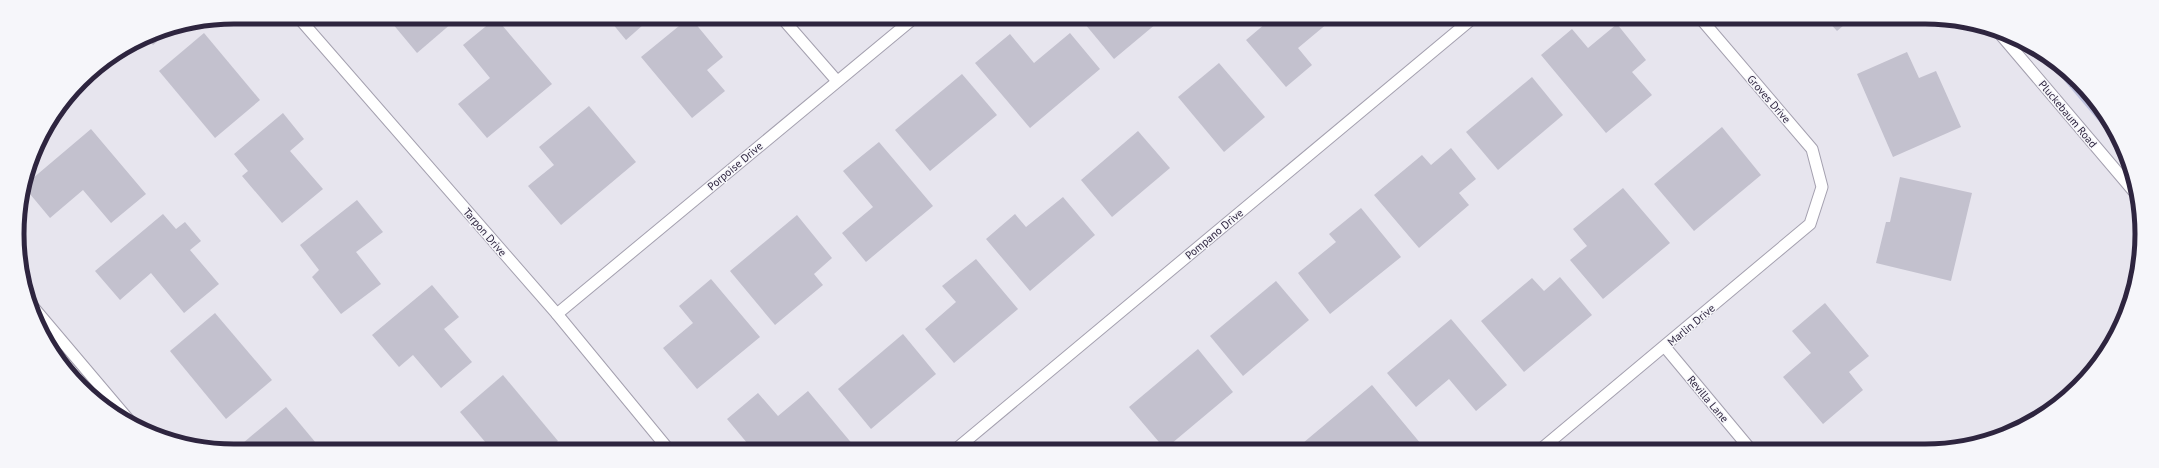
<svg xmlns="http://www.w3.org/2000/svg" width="2159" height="468" font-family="'PT Sans',sans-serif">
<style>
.forest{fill:url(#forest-firs)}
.building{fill:#c3c1ce}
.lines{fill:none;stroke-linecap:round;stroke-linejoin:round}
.minor-casing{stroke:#a4a0af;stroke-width:13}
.tertiary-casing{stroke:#a4a0af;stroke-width:13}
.minor{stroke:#fff;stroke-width:11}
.tertiary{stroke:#fff;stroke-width:11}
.labels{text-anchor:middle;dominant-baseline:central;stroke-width:3;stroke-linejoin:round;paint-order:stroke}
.street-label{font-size:11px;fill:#2e253f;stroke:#f6f6fa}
.rim{fill:none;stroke:#2e253f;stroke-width:5}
</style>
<defs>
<pattern id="forest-firs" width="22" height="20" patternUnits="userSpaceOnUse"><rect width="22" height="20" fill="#bfc2de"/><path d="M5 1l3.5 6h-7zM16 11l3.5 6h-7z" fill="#a4a7c0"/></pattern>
</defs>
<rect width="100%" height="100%" fill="#e7e5ee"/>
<path class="forest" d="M2038,50L2097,102L2119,145Z"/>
<g class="building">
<path d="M387,17H459L417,53Z"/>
<path d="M607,17H652L626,40Z"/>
<path d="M690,17L723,57L707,70L725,91L692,118L641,57Z"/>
<path d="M496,18L552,84L487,138L458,104L490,78L463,45Z"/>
<path d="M1080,18H1163L1114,59Z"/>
<path d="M1272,18H1334L1298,48L1312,65L1286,87L1246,40Z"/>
<path d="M1826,19H1851L1837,31Z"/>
<path d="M1617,24L1646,60L1632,72L1652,95L1606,133L1541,55L1572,29L1588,48Z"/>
<path d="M172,29L153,45L146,37L151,33Z"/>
<path d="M204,33L260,100L215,138L159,71Z"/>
<path d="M1070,33L1100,69L1030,128L975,63L1010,34L1034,63Z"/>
<path d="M1907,52L1919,78L1936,71L1961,127L1893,157L1857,74Z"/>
<path d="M1219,63L1265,117L1224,152L1178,97Z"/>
<path d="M962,74L997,115L930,171L895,130Z"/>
<path d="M1532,77L1563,115L1498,170L1466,132Z"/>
<path d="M589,106L636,162L561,225L528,186L554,165L539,147Z"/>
<path d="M283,113L304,139L290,151L323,189L282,223L242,176L248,171L234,154Z"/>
<path d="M1722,127L1761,175L1694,231L1654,184Z"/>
<path d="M91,129L146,194L111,223L83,190L50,218L25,188L26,184Z"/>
<path d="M1138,131L1170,168L1112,217L1081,180Z"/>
<path d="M879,142L933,206L866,262L842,233L873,207L843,171Z"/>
<path d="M1451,148L1476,179L1459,193L1469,205L1419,248L1374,195L1422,155L1431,165Z"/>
<path d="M1900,177L1972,193L1951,281L1876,263L1886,222H1890Z"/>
<path d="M1623,188L1670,243L1603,299L1570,260L1587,246L1573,229Z"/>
<path d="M1063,197L1095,235L1030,291L986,239L1015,214L1026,227Z"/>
<path d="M357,200L383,232L356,252L381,284L341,314L312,277L319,270L300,245Z"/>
<path d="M1361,208L1401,257L1330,314L1298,273L1336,242L1329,234Z"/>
<path d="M163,214L176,229L185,222L201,241L190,250L219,284L184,313L151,273L120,300L95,271Z"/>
<path d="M797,215L832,258L814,274L823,285L775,325L730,271Z"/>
<path d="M976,259L1018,309L954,363L925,329L956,302L942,286Z"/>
<path d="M1560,277L1592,315L1524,372L1481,321L1532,278L1544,291Z"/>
<path d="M711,279L760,337L697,389L663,348L693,323L679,306Z"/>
<path d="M1276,281L1309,320L1243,376L1210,336Z"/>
<path d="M432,285L459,317L444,329L472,362L441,388L413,355L399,367L372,335Z"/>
<path d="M1825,303L1869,356L1849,372L1863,390L1823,424L1783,377L1811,353L1792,331Z"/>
<path d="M215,313L272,380L226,419L170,351Z"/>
<path d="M1451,319L1507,385L1476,411L1449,379L1416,407L1387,373Z"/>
<path d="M903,334L936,374L871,429L838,389Z"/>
<path d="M1198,349L1233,392L1165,449L1129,407Z"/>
<path d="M503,375L558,441L548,449H491L460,412Z"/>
<path d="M1372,385L1426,450H1372L1369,446L1364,450H1309L1303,443Z"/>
<path d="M808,391L854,446L850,450H753L727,419L758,393L778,416Z"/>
<path d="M286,407L321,449H247L243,443Z"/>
<path d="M1136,442L1142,450H1126Z"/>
<path d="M1655,445L1659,450H1648Z"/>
</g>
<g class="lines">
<defs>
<g id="minor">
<path d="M298,17L557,314L669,450"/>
<path d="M782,18L837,81"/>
<path d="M28,301L133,425"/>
<path d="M557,314L914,18"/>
<path d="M1665,347L1751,450"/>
<path d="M955,450L1473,18"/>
<path d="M1540,450L1810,224L1822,187L1812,149L1701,19"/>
</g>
<path id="tertiary" d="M2001,35L2136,194"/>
</defs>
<use href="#minor" class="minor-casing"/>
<use href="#tertiary" class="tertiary-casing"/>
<use href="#minor" class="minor"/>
<use href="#tertiary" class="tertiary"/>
</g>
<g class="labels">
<g class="street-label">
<text transform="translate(1769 99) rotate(49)">Groves Drive</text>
<text transform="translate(2068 114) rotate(50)">Pluckebaum Road</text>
<text transform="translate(735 166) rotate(-40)">Porpoise Drive</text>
<text transform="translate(485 232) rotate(49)">Tarpon Drive</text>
<text transform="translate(1214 234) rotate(-40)">Pompano Drive</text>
<text transform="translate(1691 325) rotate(-40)">Marlin Drive</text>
<text transform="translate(1708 399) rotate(50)">Revilla Lane</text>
</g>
</g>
<path d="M0 0H2159V468H0ZM234 24H1925A210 210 0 0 1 2135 234V234A210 210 0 0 1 1925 444H234A210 210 0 0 1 24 234V234A210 210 0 0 1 234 24Z" fill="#f6f6fa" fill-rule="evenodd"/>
<path class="rim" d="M234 24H1925A210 210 0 0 1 2135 234V234A210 210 0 0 1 1925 444H234A210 210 0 0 1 24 234V234A210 210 0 0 1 234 24Z"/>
</svg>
